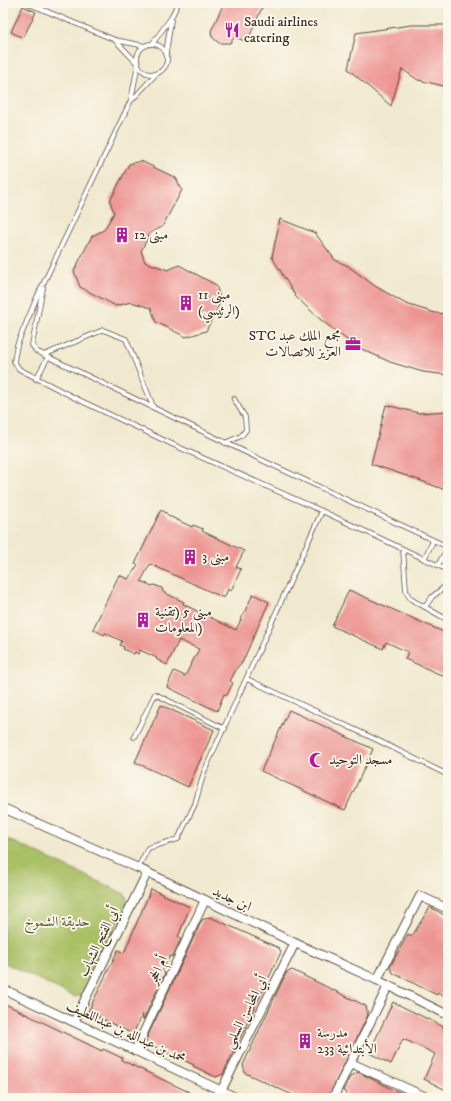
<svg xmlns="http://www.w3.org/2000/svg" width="451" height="1101" font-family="'IM FELL DW Pica',Amiri,serif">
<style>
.green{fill:#aac065;stroke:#727542}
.building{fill:#ed9593}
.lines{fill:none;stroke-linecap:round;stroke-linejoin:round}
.service-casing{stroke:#564739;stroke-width:5.5}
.minor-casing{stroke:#564739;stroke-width:10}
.service{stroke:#fff;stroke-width:4}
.minor{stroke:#fff;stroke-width:8}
.labels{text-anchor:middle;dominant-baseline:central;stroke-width:3.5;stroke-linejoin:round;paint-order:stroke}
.poi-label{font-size:14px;fill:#3b2a1e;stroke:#fbf7ec;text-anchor:start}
.street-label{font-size:14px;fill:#3b2a1e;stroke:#fbf7ec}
.park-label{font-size:14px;fill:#5c5733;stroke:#fbf7ec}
</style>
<rect width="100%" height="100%" fill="#fbf7ec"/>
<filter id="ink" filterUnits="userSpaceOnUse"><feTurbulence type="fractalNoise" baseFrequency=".025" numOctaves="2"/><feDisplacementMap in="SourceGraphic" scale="8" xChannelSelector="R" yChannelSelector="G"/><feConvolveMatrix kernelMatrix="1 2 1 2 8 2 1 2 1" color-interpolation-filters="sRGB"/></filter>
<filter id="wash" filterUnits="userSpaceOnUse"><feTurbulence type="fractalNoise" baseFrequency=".012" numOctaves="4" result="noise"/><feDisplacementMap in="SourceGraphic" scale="16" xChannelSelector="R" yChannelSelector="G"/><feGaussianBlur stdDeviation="0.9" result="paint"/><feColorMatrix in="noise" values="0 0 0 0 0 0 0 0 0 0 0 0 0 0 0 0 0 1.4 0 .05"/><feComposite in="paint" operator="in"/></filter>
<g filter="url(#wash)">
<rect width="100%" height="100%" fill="#f1e9cf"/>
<path class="green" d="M3,837L125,894L128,901L83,995L75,997L3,962Z"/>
<g id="blocks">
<g class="building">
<path d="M224,3H264L247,42L235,37L230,43H219L212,37L211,31Z"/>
<path d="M23,6L36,12L23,38L11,32Z"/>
<path d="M411,25H448V87L418,80L402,69L391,106L348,69L356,33Z"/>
<path d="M141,161L176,178L182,190L162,227L150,233L141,251L145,262L168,270L179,265L216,285L221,301L206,331L186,337L156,322L151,308L131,302L116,306L80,287L74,271L92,236L104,230L114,213L110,201L129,164Z"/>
<path d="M280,219L315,233L335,260L348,266L375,286L406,304L435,313L448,314V375L423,372L390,362L355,346L321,320L296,297L272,257Z"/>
<path d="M386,405L419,413L448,411V491L416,479L371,464Z"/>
<path d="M161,510L165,512L169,516L192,527L193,525L203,529L202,531L244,551L236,567L241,569L231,591L228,589L224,598L150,564L141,581L152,586L154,585L162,588L163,592L184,602L183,604L236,630L253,594L269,602L242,663L238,666L230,681L233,683L227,695L224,694L217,711L167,687L174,671L185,676L199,649L179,640L167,665L156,659L157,658L140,650L138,654L135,652L134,654L123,649L124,647L120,645L122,641L105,633L104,635L93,629L119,575L128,579L138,565L135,564Z"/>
<path d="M349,590L448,634V678L405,659L408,652L386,642L383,649L332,626Z"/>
<path d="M161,705L214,730L188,787L135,762Z"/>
<path d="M289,710L373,749L345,810L261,771Z"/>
<path d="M151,889L190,907L178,937L181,939L172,957L170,956L162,971L165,973L143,1020L142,1014L133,1034L88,1012L118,950L124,953Z"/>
<path d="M430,907L448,917V999L438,993L437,995L393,973L390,967L408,934L412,936Z"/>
<path d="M210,917L279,948L281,952L223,1074L216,1077L193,1066L194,1065L147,1043L146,1040L202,920Z"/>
<path d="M292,970L366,1006L368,1015L328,1098H299L245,1073L243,1065L286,973Z"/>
<path d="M393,1002L444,1027L443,1030L448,1032V1091L424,1079L435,1054L419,1046L403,1039L391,1064L369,1053Z"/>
<path d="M3,1003L102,1051L103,1049L122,1058L121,1060L189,1092L186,1098H3Z"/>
<path d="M358,1072L394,1090L414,1098H344L347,1093L343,1091L350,1077Z"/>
</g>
</g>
</g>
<g filter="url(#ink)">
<use href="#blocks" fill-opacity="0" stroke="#564739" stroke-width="1"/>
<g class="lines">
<defs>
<g id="service">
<path d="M27,3L115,40L145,46"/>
<path d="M115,40L138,64L131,100L37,297L17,345L14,361L19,369L75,398L176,446L322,511L448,570"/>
<path d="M152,44L171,18L178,3"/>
<circle cx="152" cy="59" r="15"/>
<path d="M166,53L171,20"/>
<path d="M132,100L157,73"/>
<path d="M43,288L32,345L36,351L268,463L448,547"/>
<path d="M44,355L103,330L126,339L153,406"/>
<path d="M36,379L48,357"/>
<path d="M225,443L241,436L246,430L245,417L234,399"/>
<path d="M403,549L406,590C408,600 418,603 425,607L432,597L448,584"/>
<path d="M424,559L433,541"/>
<path d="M438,565L448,547"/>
<path d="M425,607L448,620"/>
<path d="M247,679L377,740L448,775"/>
<path d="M134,737L155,694L225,729"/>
<path d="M138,868L148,848L178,839L195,804L204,772L322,511"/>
</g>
<g id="minor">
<path d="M3,808L138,868L295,943L377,980L448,1015"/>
<path d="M377,980L420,896L448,909"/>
<path d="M3,989L237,1098"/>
<path d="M74,1022L147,873"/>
<path d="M135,1051L205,900"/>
<path d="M351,1063L428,1098"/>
<path d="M221,1091L295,943"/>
<path d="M333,1098L388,986"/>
</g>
</defs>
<use href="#service" class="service-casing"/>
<use href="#minor" class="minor-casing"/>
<use href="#service" class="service"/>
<use href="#minor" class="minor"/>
</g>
</g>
<defs>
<symbol id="restaurant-bare" viewBox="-9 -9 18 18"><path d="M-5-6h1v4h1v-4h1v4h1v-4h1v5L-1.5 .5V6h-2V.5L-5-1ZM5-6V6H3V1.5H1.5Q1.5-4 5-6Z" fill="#b5179e" stroke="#fbf7ec" stroke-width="2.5" paint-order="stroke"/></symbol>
<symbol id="building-bare" viewBox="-9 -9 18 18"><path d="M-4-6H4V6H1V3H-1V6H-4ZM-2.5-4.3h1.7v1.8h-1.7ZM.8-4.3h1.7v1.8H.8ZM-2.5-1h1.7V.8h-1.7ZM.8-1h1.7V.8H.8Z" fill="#b5179e" stroke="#fbf7ec" stroke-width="2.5" paint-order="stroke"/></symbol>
<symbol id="office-bare" viewBox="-9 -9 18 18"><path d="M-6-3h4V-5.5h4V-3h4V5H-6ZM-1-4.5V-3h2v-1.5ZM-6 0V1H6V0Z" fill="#b5179e" stroke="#fbf7ec" stroke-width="2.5" paint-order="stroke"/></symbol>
<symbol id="mosque-bare" viewBox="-9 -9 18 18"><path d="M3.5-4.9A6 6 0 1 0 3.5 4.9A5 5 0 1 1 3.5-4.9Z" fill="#b5179e" stroke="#fbf7ec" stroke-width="2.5" paint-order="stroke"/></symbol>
</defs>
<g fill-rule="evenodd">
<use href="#restaurant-bare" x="221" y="19" width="22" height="22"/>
<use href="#building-bare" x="111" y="224" width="22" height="22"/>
<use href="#building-bare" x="175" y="292" width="22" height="22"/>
<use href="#office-bare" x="342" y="333" width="22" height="22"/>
<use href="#building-bare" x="179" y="546" width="22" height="22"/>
<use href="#building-bare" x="132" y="609" width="22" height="22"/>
<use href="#mosque-bare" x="306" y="749" width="22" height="22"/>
<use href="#building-bare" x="294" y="1030" width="22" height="22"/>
</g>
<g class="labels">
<g class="poi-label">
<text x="244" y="22">Saudi airlines<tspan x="244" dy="16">catering</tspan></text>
<text x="134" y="235">مبنى 12</text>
<text x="198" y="295">مبنى 11<tspan x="198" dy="16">(الرئيسي)</tspan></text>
<text x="341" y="336" text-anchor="end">STC مجمع الملك عبد<tspan x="341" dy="16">العزيز للاتصالات</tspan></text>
<text x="202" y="557">مبنى 3</text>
<text x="155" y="612">مبنى 5 (تقنية<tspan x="155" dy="16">المعلومات)</tspan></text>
<text x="329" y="760">مسجد التوحيد</text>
<text x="317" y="1033">مدرسة<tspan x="317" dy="16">الأبتدائية 233</tspan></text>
</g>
<g class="street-label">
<text transform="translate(232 899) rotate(25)">ابن جديد</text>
<text transform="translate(99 942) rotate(-64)">أبي الفتح الشهاب</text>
<text transform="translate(158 970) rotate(-65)">أم الحجر</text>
<text transform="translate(246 1012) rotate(-63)">أبي المحاسن السلمي</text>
<text transform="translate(126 1032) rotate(25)">محمد بن عبدالله بن عبداللطيف</text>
</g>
<g class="park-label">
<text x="57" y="922">حديقة الشموخ</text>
</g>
</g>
<rect width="451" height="1101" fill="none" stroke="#fbf7ec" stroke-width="16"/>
</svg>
